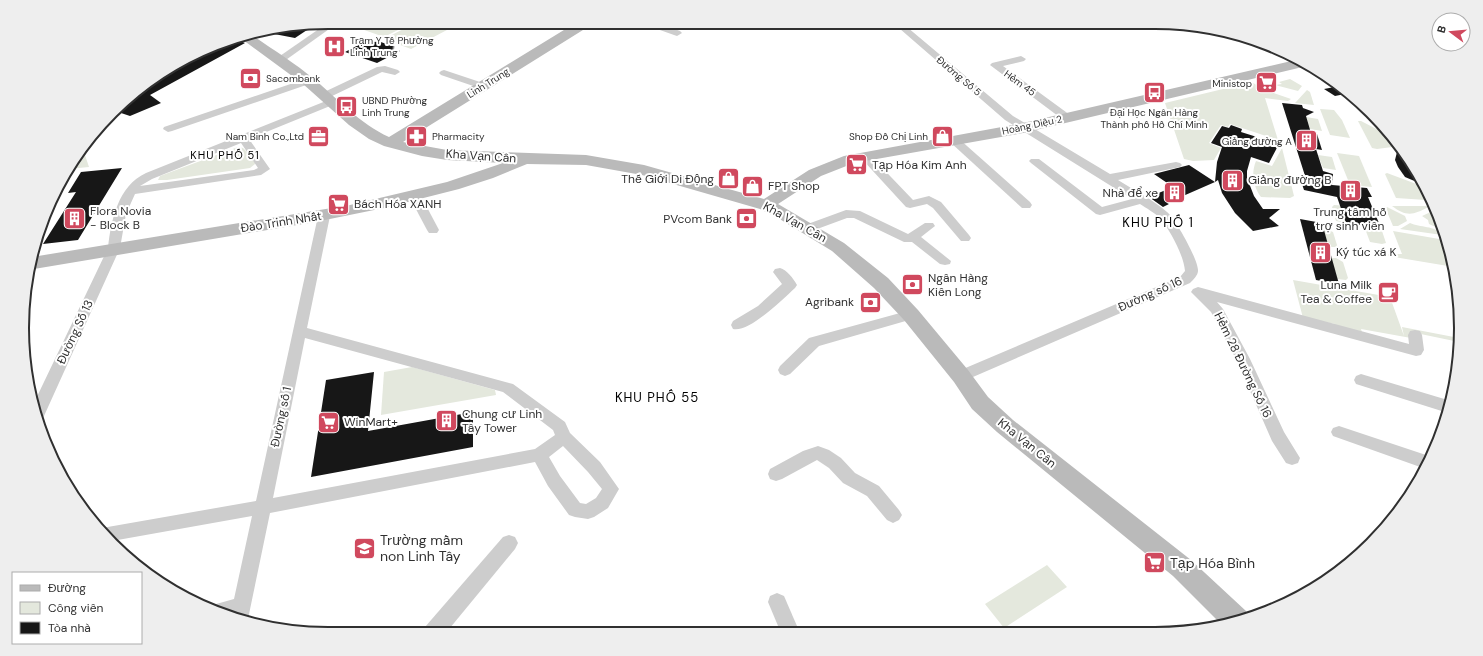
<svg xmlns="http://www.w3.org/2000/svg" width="1483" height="656" font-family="'DM Sans',sans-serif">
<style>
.green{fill:#e4e8dd}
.building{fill:#171717}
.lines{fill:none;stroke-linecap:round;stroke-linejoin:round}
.street{fill:#cdcdcd;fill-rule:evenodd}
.secondary{fill:#bababa;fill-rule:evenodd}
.labels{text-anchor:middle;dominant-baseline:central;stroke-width:4;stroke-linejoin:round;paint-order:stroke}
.far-poi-label{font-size:10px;fill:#303030;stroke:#fff;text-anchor:start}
.far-street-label{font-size:10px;fill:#303030;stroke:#fff}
.far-neighbourhood-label{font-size:11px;letter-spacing:1px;fill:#000;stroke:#fff}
.street-label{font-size:12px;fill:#303030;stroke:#fff}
.poi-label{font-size:12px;fill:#303030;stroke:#fff;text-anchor:start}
.neighbourhood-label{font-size:13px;letter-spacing:1px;fill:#000;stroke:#fff}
.near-poi-label{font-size:14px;fill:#303030;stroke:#fff;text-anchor:start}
.rim{fill:none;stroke:#303030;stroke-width:2}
</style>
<rect width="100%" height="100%" fill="#fff"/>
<g class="green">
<path d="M362,22H414L384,37L353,26Z"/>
<path d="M417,22H462L411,49L384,39Z"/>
<path d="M1290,79L1302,86L1298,91L1275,85L1282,84L1279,82Z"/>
<path d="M1252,82L1262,89L1291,99L1288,101L1265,98L1278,140L1230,124L1228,127L1221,125L1209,143L1221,148L1214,160L1193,161L1184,159L1165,103Z"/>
<path d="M1307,90L1310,92L1314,105L1295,103Z"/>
<path d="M1320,109L1334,110L1342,120L1350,138L1330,135Z"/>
<path d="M1306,117L1318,119L1322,131L1310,129Z"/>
<path d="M1358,121H1361L1394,138L1400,146L1377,149L1372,148Z"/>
<path d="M238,147L243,148L256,161L255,164L250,168L167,180H158L160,176Z"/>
<path d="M1282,148L1294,196L1290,198L1261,197C1253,186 1251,173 1256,161L1272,166Z"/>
<path d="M1337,153L1359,156L1372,187L1350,185Z"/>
<path d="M79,155H85L89,167L68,169Z"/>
<path d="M1318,155L1332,157L1336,170L1323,168Z"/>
<path d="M1387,173L1427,188L1430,193L1426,200L1396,198L1385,174Z"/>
<path d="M1334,205L1351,206L1346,223L1336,221L1332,207Z"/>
<path d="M1392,206H1427L1428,207C1414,215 1406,217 1392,206Z"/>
<path d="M1385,207H1387L1405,216L1407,221L1398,226H1393Z"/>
<path d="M1435,210L1444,231L1429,224L1428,220L1422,216Z"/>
<path d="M1410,223C1420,228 1435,225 1442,235L1400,229Z"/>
<path d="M1364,226L1381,228L1386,243L1382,244L1370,242Z"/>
<path d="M1323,228L1333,232L1337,245L1336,247H1328Z"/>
<path d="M1393,231L1445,240L1451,254L1454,267L1388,256V254H1402Z"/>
<path d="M1331,258H1336L1343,262L1348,278L1346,280L1337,279Z"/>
<path d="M1293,280L1390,297L1404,336L1402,327L1459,338V342L1411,332V338L1361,329L1363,335L1336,328L1335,324L1303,318Z"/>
<path d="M412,367L495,390L496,395L381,415L384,372Z"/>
<path d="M1047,565L1067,587L1004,628L985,604Z"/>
</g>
<g class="building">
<path d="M294,28L307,30L295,38L269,33V32Z"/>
<path d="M229,38H233L245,43L150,95L161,103L130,116L115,111L126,98L175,63Z"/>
<path d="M368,40L375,42L378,41L395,47L392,48L400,51L377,63L345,52Z"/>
<path d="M1340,86L1350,93L1335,96L1324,89Z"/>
<path d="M1282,103L1302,105L1303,108L1314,112L1306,116L1311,133L1317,134L1322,150L1316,149L1323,171L1333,174L1332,185L1367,188L1372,197H1368L1381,228L1346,223L1337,197L1304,190L1300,178L1306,179Z"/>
<path d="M1231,125L1242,129L1241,132L1279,144L1269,163L1251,157L1247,171V178L1254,196L1263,209H1280L1269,218L1279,226L1253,231L1235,213L1222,193L1218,180L1215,182L1217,162L1222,147L1211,143L1222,126L1229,128Z"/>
<path d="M1403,151L1411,163L1424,185L1405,177L1398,167L1395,160L1397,152Z"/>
<path d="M1189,165L1215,182L1167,203L1169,204L1163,207L1149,197L1173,187L1154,174Z"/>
<path d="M122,168L78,240L43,244L76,192L68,193L81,172Z"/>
<path d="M1300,219L1322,223L1339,284L1316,280Z"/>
<path d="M374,372L368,431L473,412V447L311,477L326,380Z"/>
</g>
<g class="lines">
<g class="street">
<path d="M329,22H339L283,62H277L275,60L277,58Z"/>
<path d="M642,22H655L680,31L682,33L677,36L674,35L643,24Z"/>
<path d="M892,22H901L1013,116L1110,174L1176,162L1180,163L1182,165L1180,167L1118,180C1134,190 1152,199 1167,212C1175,218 1199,261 1198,271C1198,275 1193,280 1190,283L966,380L961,382L956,380L954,376L956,372L1180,277L1185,271C1184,256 1170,230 1160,218C1155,213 1146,208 1140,204L1100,215L1096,214L1031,163L1029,161L1031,159H1039L1102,207L1132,199L1005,120Z"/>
<path d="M1021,56L1026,59L1024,61L1003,66L1070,115L1071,117L1070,119H1062L990,65L992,63Z"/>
<path d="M385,66L398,70L400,72L395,75L382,72L328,98H320L319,96L320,94L377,67Z"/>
<path d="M444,70L486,84L487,86L482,89L441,75L439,73L441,71Z"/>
<path d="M308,78L313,81L312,83L172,131L168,132L163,129L164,127Z"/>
<path d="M331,99L335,100L336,102L335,104L249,139L270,169L261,175L135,194L126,214L120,248L44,416L41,420L37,422L33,405L108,248C111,220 118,186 146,173ZM241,143L258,168L254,170L140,186L152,179Z"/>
<path d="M954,137L958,138L1030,202L1032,205L1030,208H1022L950,142L949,140L950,138Z"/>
<path d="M865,153L869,154L913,200L929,196L941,202L969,235L971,238L969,241H961L933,208L927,204L910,208L906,207L861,158L859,156Z"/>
<path d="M415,192L419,193L421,196L439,230L437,233H429L427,230L409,196L411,193Z"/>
<path d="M846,210L860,211L908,234L925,223H933L935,226L921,237L951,261L950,264L945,265L940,264L912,242H904L854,218H847L809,232L805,231L803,228L805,225Z"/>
<path d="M324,212L328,213L330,216L307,328L513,384L565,422L570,433L600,462L619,489L608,508L594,517L588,519L575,517L569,515L548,486L535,462L270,513L248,619V621L229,618L208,608L209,606L234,599L252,516L112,541L102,528L256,501L318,216L320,213ZM305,338L503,392L553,430L555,435L535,449L273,498ZM563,446L588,472L602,489L596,498L586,504L580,503L560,476L549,457Z"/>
<path d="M780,268C787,270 793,278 797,285L795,288C783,299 749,333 733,329L731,325L733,321L758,306L782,284L773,272L775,269Z"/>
<path d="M1198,287L1409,344L1408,335L1410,331L1415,330L1420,331L1422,335L1424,350L1421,355L1416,356L1217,302L1223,309L1250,359L1284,432L1300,458L1298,463L1292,465L1286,463L1272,441L1236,359L1211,312L1191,292L1193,289Z"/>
<path d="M911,310L916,312L918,315L916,318L819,346L790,374L785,376L780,374L778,370L780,366L809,338Z"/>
<path d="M1361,374L1451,401L1448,413L1356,384L1354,380L1356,376Z"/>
<path d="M1339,426L1429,456L1423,468L1333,436L1331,432L1333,428Z"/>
<path d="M818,446L829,450L841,458L855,473L879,486L899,510L902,515L899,520L893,523L887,520L867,496L843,483L829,468L817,460L782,479L776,481L770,479L768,474L770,469L803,451Z"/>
<path d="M509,535L515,537L518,543L515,549L445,634H423L425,627L503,537Z"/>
<path d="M777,593L784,596L800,633H781L768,602L770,596Z"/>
</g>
<path class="secondary" d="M577,22H592L591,25L403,142L447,150L586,155L644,165L764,199L809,170L844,156L1023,123L1300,59L1311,65L1023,133L854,163L821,176L778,204L844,243L888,278L918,310L968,370L988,397L1013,420L1191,560L1246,611L1248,617L1221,624L1173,576L997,432L972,409L954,382L904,320L874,288L832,251L778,218L760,209L642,175L586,165L527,164L493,178L459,189L384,208L315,222L28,270L32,257L350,205L447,182L503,163L447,160L422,156L384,146L369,139L349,125L303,84L239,37L252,35C272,49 295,63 314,79C338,99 360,124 389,137Z"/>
</g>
<defs>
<symbol id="hospital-square" viewBox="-11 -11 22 22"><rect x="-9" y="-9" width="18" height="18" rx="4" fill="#d0495e" stroke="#fff"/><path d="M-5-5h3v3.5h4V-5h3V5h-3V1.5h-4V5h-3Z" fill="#fff"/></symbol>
<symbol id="bank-square" viewBox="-11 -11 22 22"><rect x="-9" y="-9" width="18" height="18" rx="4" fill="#d0495e" stroke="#fff"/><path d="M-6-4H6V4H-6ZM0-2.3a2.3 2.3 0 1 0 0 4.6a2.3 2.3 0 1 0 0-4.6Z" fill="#fff"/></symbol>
<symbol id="supermarket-square" viewBox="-11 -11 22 22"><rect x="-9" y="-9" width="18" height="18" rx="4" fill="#d0495e" stroke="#fff"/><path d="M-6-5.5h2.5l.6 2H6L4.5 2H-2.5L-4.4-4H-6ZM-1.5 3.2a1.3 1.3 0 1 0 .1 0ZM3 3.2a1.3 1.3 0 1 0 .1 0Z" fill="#fff"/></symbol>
<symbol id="bus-square" viewBox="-11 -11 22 22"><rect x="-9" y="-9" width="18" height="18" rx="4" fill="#d0495e" stroke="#fff"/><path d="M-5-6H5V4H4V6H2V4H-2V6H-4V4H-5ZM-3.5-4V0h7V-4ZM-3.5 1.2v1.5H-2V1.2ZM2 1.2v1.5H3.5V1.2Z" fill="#fff"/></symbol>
<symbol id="office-square" viewBox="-11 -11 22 22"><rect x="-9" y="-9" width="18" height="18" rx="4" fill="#d0495e" stroke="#fff"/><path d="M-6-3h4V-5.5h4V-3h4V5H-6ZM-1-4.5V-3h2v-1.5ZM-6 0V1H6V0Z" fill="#fff"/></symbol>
<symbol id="pharmacy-square" viewBox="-11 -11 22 22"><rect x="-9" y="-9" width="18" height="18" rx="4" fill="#d0495e" stroke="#fff"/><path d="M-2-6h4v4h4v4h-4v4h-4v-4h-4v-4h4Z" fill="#fff"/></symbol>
<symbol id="shop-square" viewBox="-11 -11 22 22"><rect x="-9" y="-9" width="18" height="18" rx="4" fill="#d0495e" stroke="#fff"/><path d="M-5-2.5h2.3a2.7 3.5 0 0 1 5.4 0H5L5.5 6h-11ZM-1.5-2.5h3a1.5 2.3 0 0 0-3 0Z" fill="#fff"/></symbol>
<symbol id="building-square" viewBox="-11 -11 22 22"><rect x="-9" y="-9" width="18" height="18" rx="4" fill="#d0495e" stroke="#fff"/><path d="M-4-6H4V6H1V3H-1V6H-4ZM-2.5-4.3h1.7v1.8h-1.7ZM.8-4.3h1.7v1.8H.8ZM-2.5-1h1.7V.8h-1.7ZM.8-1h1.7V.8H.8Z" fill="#fff"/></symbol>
<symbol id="cafe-square" viewBox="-11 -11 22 22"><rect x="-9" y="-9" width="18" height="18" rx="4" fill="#d0495e" stroke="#fff"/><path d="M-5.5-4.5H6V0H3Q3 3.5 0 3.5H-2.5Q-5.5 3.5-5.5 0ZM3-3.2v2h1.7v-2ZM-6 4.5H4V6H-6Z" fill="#fff"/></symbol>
<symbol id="school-square" viewBox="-11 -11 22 22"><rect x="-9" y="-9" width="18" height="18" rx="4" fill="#d0495e" stroke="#fff"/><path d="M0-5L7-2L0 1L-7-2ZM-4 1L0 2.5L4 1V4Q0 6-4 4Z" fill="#fff"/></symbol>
</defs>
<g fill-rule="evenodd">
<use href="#hospital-square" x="322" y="34" width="25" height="25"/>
<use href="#bank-square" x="238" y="66" width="25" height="25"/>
<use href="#supermarket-square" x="1254" y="70" width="25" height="25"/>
<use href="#bus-square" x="1142" y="80" width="25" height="25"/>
<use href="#bus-square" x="334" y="94" width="25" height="25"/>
<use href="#office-square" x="306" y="124" width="25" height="25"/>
<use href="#pharmacy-square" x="404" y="124" width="25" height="25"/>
<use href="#shop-square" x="930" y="124" width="25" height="25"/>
<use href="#building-square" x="1294" y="128" width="25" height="25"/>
<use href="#supermarket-square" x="844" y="152" width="25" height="25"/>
<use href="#shop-square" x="716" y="166" width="25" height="25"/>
<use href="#building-square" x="1220" y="168" width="25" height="25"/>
<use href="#shop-square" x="740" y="174" width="25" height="25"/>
<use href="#building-square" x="1338" y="178" width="25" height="25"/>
<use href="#building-square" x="1162" y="180" width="25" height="25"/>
<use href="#supermarket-square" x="326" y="192" width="25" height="25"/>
<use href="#building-square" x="62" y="206" width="25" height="25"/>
<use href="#bank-square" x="734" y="206" width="25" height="25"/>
<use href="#building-square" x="1308" y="240" width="25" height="25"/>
<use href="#bank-square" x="900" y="272" width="25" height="25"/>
<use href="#cafe-square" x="1376" y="280" width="25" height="25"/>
<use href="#bank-square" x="858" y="290" width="25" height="25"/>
<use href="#building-square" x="434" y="408" width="25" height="25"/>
<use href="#supermarket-square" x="316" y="410" width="25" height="25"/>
<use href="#school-square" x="352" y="536" width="25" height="25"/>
<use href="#supermarket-square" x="1142" y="550" width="25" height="25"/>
</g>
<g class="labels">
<g class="far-poi-label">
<text x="350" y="40">Trạm Y Tế Phường<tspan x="350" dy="12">Linh Trung</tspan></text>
<text x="266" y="78">Sacombank</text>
<text x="1252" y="83" text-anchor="end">Ministop</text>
<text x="362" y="100">UBND Phường<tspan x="362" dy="12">Linh Trung</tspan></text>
<text x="1154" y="112" text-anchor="middle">Đại Học Ngân Hàng<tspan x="1154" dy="12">Thành phố Hồ Chí Minh</tspan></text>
<text x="304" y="136" text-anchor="end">Nam Binh Co.,Ltd</text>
<text x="432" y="136">Pharmacity</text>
<text x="928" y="136" text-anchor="end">Shop Đồ Chị Linh</text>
<text x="1292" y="141" text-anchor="end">Giảng đường A</text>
</g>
<g class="far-street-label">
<text transform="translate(959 76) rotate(40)">Đường Số 5</text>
<text transform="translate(488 83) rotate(-32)">Linh Trung</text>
<text transform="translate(1020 83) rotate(36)">Hẻm 45</text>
<text transform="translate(1032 125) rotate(-12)">Hoàng Diệu 2</text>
</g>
<g class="far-neighbourhood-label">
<text x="225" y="155">KHU PHỐ 51</text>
</g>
<g class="street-label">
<text transform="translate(481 156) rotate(4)">Kha Vạn Cân</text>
<text transform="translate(281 222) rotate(-9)">Đào Trinh Nhất</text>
<text transform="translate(795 222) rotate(29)">Kha Vạn Cân</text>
<text transform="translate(1150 294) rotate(-24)">Đường số 16</text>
<text transform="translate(75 332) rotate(-65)">Đường Số 13</text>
<text transform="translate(1243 365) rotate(64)">Hẻm 28 Đường Số 16</text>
<text transform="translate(281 417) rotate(-78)">Đường số 1</text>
<text transform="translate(1027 443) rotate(39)">Kha Vạn Cân</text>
</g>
<g class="poi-label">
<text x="872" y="165">Tạp Hóa Kim Anh</text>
<text x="714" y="179" text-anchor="end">Thế Giới Di Động</text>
<text x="1248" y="180">Giảng đường B</text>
<text x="768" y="186">FPT Shop</text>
<text x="1158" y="193" text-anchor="end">Nhà để xe</text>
<text x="354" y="204">Bách Hóa XANH</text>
<text x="90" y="211">Flora Novia<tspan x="90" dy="14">- Block B</tspan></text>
<text x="1350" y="212" text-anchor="middle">Trung tâm hỗ<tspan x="1350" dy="14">trợ sinh viên</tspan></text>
<text x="732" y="219" text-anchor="end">PVcom Bank</text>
<text x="1336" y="252">Ký túc xá K</text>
<text x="928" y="278">Ngân Hàng<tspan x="928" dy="14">Kiên Long</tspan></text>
<text x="1372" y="285" text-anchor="end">Luna Milk<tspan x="1372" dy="14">Tea &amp; Coffee</tspan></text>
<text x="854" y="302" text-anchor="end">Agribank</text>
<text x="462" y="414">Chung cư Linh<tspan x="462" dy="14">Tây Tower</tspan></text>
<text x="344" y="422">WinMart+</text>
</g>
<g class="neighbourhood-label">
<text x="1158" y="222">KHU PHỐ 1</text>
<text x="657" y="397">KHU PHỐ 55</text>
</g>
<g class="near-poi-label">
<text x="380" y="540">Trường mầm<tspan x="380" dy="16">non Linh Tây</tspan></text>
<text x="1170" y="563">Tạp Hóa Bình</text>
</g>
</g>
<path d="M0 0H1483V656H0ZM328 29H1155A299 299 0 0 1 1454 328V328A299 299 0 0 1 1155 627H328A299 299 0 0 1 29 328V328A299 299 0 0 1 328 29Z" fill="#eee" fill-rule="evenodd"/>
<path class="rim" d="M328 29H1155A299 299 0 0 1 1454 328V328A299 299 0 0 1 1155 627H328A299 299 0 0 1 29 328V328A299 299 0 0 1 328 29Z"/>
<rect x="12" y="572" width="130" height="72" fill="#ffffff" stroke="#acacac"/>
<rect x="20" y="585" width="20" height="6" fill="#bababa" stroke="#acacac"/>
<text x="48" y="592" font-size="12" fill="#303030">Đường</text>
<rect x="20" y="602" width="20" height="12" fill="#e4e8dd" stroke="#acacac"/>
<text x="48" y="612" font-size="12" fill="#303030">Công viên</text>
<rect x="20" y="622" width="20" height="12" fill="#171717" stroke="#acacac"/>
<text x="48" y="632" font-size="12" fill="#303030">Tòa nhà</text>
<g transform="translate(1451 32) rotate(286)"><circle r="19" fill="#ffffff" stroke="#acacac"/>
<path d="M0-3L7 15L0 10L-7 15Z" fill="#d0495e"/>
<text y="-6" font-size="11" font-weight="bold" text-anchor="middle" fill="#303030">B</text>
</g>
</svg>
